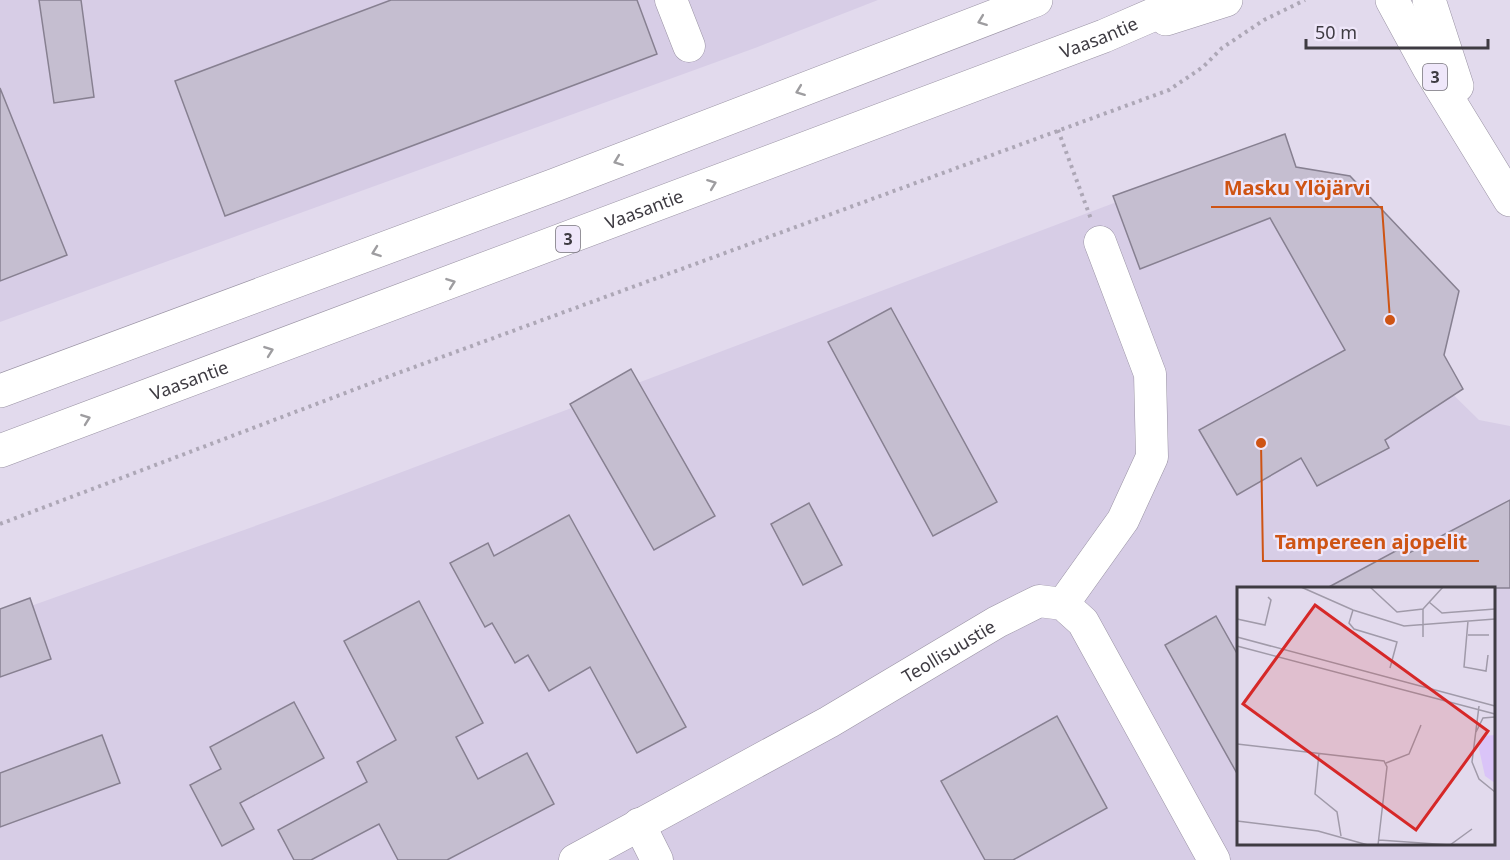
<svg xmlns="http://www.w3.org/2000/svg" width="1510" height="860" font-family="'Noto Sans',sans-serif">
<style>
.built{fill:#d7cde6;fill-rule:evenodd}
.building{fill:#c5bed0;stroke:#878091;stroke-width:1.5}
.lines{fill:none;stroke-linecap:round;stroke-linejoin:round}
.minor-casing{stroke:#9992a3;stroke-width:33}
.highway-casing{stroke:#9992a3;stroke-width:34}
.path{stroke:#ada7b6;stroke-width:4;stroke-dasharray:3 4.5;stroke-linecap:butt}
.minor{stroke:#fff;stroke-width:32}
.highway{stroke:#fff;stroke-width:33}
.oneway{stroke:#9e9da0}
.labels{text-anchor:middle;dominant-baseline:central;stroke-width:4.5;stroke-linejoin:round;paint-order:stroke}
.shield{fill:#efe7fa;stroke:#736f79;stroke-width:1.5}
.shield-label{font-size:16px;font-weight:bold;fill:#3e3b42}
.street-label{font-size:18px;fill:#3e3b42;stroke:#efe7fa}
.inset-road{fill:none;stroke:#a09aa9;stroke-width:1.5}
.view{fill:#d62828;fill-opacity:0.15;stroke:#d62828;stroke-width:3}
.inset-edge{fill:none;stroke:#3e3b42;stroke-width:3}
.leader{fill:none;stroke:#ce5414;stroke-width:2}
.callout-dot{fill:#ce5414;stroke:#efe7fa;stroke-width:2}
.callout-label{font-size:20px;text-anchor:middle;font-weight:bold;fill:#ce5414;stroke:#efe7fa;stroke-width:4.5;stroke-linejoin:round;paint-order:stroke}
</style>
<rect width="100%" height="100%" fill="#e2daed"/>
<g class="built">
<path d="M0,0H878L755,48L0,322Z"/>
<path d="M1254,199L1479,420L1510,426V860H0V617L325,501L1122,200ZM1238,588H1494V844H1238Z"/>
</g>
<g class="building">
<path d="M39,0H81L94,97L54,103Z"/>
<path d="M391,0H637L657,54L225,216L175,81Z"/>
<path d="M0,88L67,255L0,281Z"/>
<path d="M1285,134L1296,167L1350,176L1459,291L1444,355L1463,389L1385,440L1389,448L1317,486L1301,458L1237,495L1199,430L1345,350L1270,218L1140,269L1113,196Z"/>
<path d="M891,308L997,502L933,536L828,342Z"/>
<path d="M631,369L715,516L654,550L570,404Z"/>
<path d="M1510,500V588H1327L1403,547L1407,554Z"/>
<path d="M809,503L842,565L803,585L771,524Z"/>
<path d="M569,515L686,727L637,753L590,667L549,691L528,655L515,663L492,623L485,627L450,563L488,543L494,556Z"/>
<path d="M30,598L51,659L0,677V609Z"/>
<path d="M419,601L483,723L456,737L478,779L527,753L554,804L447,860H398L379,824L311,860H294L278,830L367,782L357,762L396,740L344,641Z"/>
<path d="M1216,616L1239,657V777L1165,645Z"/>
<path d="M294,702L324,758L240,803L254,829L222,846L190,785L221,769L210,747Z"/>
<path d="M1057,716L1107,808L1013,860H985L941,781Z"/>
<path d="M102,735L120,783L0,827V773Z"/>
</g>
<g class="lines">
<defs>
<g id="minor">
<path d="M671,0L689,46"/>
<path d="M1063,604L1123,520L1152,457L1150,374L1100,242"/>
<path d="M639,824L657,860"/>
<path id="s1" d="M575,860L829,722L997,622L1039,601L1063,604L1083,622L1214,860"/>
</g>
<g id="highway">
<path d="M1392,0L1429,68L1510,200"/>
<path d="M1429,0L1457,86"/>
<path d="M1166,19L1226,0"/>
<path d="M0,391L555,185L1036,0"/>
<path id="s2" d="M0,451L1104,36L1187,0"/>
</g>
</defs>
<use href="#minor" class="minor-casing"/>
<use href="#highway" class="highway-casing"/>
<g class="path">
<path d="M1058,130L1091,219"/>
<path d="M0,524L390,376L1169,90L1203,67L1222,48L1264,20L1305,0"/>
</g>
<use href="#minor" class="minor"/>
<use href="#highway" class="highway"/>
</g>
<defs><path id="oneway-chevron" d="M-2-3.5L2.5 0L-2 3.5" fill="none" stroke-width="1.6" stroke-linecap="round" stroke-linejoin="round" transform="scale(1.5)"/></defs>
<g class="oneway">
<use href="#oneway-chevron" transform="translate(982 21) rotate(159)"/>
<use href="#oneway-chevron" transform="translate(800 91) rotate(159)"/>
<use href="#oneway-chevron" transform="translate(618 161) rotate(159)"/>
<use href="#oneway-chevron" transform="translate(712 184) rotate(-21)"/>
<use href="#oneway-chevron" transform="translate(376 252) rotate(160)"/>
<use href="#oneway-chevron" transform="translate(451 283) rotate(-20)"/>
<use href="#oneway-chevron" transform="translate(269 351) rotate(-20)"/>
<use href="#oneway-chevron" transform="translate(86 419) rotate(-20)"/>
</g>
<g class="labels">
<g class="shield">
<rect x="1423" y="64" width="24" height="26" rx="4.5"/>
<rect x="556" y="226" width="24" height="26" rx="4.5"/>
</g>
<g class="shield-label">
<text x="1435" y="77">3</text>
<text x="568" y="239">3</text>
</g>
<g class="street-label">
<text stroke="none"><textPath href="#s2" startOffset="1174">Vaasantie</textPath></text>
<text stroke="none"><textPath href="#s2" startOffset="688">Vaasantie</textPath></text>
<text stroke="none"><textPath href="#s2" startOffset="202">Vaasantie</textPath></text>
<text stroke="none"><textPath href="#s1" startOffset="428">Teollisuustie</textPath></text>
</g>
</g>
<g transform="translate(1237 587)">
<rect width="258" height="258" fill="#e2daed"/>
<path d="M258,148V196L248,189L242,162L245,149Z" fill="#dac4f8"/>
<path class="inset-road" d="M64,0L116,23L167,39L258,32M133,0L160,25L186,22L206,0M192,15L205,26L258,22M186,22V50M116,23L112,36L117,42L160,55L153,81M0,32L28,38L34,13L31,10M231,34L227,80L249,84L251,68M231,48H252M0,50L258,119M0,59L258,127M242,119L235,175L242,192L258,205M239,145L246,131L258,130M0,157L147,174L150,180L141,258M82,166L78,207L100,225L104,249M149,176L172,167L184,138M0,234L81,244L131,258M142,253L213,258L235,242"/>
<path class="view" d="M78,18L251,144L179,243L6,117Z"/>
<rect width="258" height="258" class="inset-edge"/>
</g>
<path class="leader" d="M1390 320L1382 207H1211M1261 443L1263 561H1479"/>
<g class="callout-dot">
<circle cx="1390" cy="320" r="6"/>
<circle cx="1261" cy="443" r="6"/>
</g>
<g class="callout-label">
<text x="1297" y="195">Masku Ylöjärvi</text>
<text x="1371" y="549">Tampereen ajopelit</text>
</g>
<path d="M1306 39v9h182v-9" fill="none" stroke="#3e3b42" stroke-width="3"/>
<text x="1315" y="39" font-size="18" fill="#3e3b42" stroke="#efe7fa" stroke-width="4.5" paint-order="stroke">50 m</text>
</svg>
